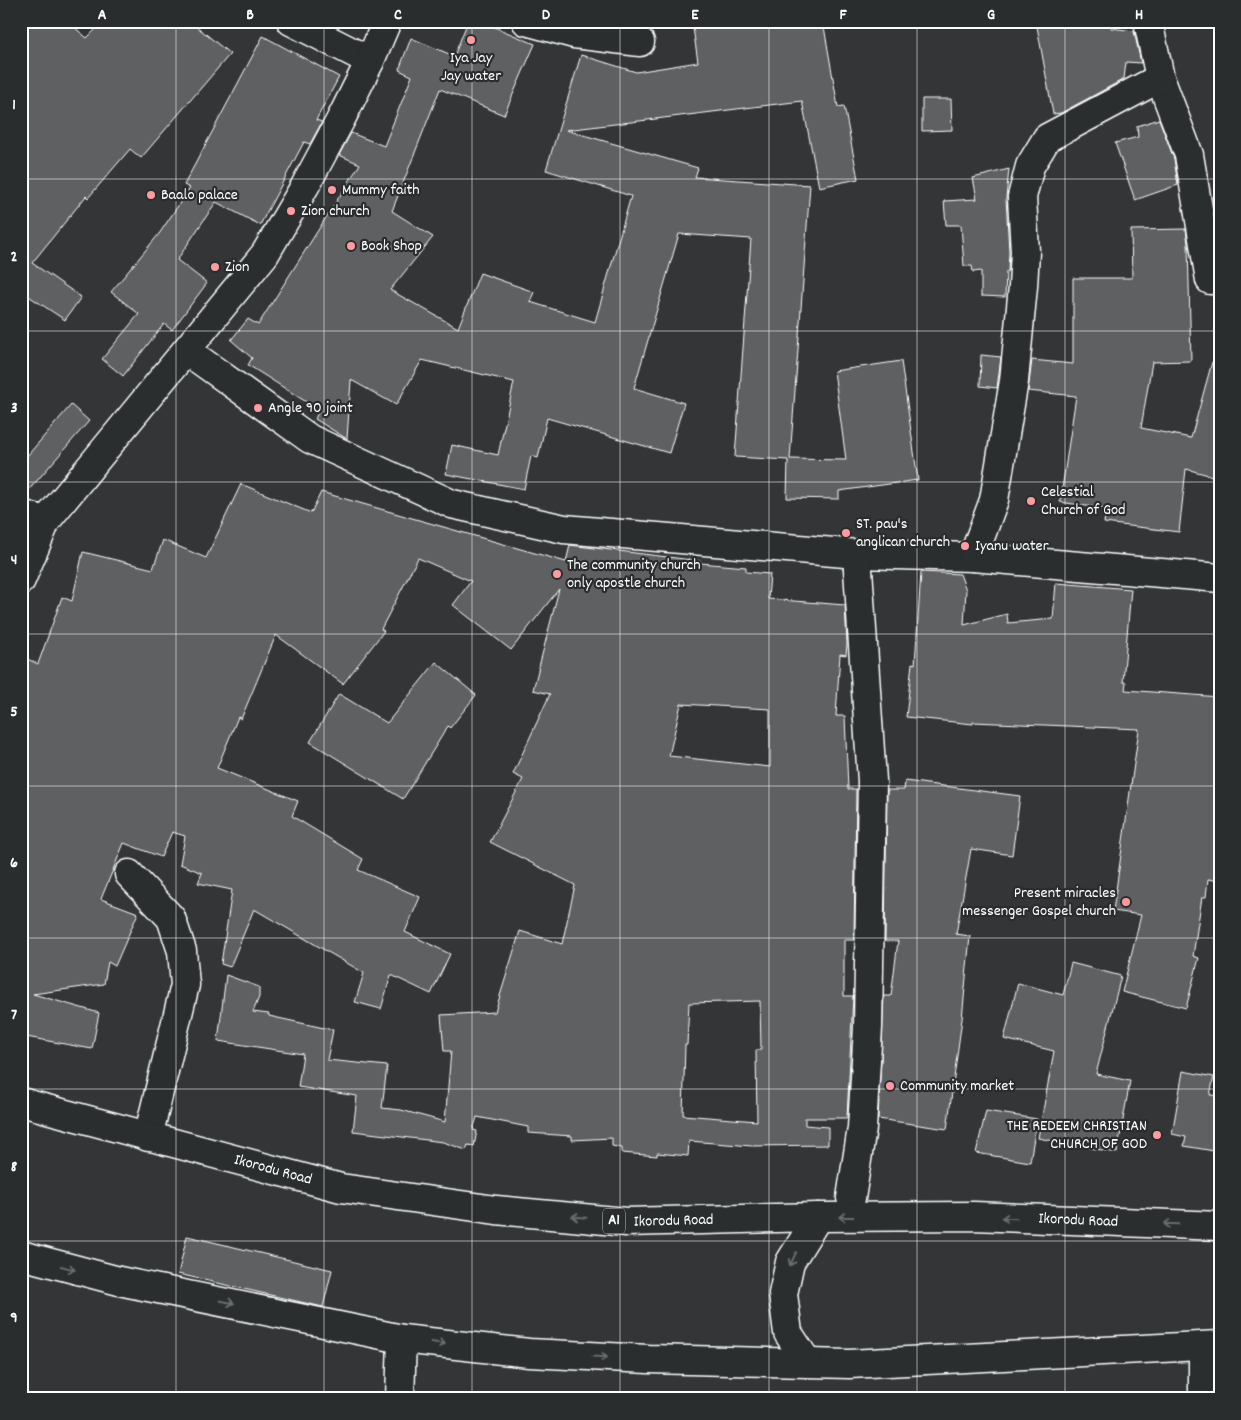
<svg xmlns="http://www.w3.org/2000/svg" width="1241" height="1420" font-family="Dekko,sans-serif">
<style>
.building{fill:#5f6162;stroke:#fff;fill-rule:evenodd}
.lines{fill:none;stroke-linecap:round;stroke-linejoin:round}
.street-casing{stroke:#fff;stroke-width:31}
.highway-casing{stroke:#fff;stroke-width:31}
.street{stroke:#2a2d2e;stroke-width:28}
.highway{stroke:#2a2d2e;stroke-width:28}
.oneway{stroke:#6a6c6d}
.grid{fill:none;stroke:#fff;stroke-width:1;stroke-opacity:0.55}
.poi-dot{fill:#ff9aa2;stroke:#2a2d2e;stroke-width:2}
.labels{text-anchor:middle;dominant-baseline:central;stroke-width:4.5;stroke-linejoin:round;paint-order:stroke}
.shield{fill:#2a2d2e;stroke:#bfc0c0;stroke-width:1}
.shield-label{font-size:15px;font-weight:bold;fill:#fff}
.poi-label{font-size:16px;fill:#fff;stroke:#2a2d2e;text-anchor:start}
.street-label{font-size:16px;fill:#fff;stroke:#2a2d2e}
.neatline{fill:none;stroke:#fff;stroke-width:2}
.grid-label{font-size:16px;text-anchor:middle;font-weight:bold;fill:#fff}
</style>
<rect width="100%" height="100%" fill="#333536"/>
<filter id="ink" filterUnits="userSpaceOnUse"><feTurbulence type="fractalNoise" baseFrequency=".02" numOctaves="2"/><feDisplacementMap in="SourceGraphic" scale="10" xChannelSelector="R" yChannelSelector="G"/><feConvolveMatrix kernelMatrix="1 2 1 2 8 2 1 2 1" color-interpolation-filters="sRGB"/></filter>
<g filter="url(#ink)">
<g class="building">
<path d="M21,21H67L87,38L104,21H190L230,54L141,158L130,149L88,198L86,196L32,263L81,297L65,320L21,291Z"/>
<path d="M468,21H480L535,44L504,115L440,89L392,211L433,237L390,290L458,328L480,273L534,292L530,302L595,322L631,196L546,170L581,55L636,72L698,62L692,21H823L838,107L844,106L858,179L819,187L802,101L566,130L698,168L695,177L810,185L790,459L846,460L834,371L901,361L918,480L839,491V499L787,498L788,460L735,457L751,239L679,234L634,388L684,403L669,453L547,418L538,458L531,456L524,489L446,474L452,445L498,455L514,382L422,360L396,405L351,380L347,439L315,419L319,410L248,365L252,358L231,340L248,319L258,325L360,164L339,155L351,133L384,146L412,76L399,70L411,38L454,56Z"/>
<path d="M1036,21H1111V28L1134,31L1141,63L1126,62L1124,79L1061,113L1053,114Z"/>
<path d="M263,36L339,77L316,120L322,122L310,144L304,142L260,225L216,202L177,260L207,283L172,330L164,324L123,376L102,359L139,314L111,292L159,234L190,188L184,185Z"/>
<path d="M922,99H951L952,130L922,131Z"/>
<path d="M1159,119L1174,159L1178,185L1135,200L1115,143L1138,137L1137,126Z"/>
<path d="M1009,169L1006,198L1009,252L1008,271L1006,272L1005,297L981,296V271L973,272L972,266H964L961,225H946L944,201L977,199L973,178Z"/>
<path d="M1186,229L1188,244L1191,361L1152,362L1141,428L1191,438L1212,362L1220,363V478L1186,469L1179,532L1104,523L1106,509L1060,502L1076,396L1028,391L1032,360L1073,364V278H1132L1131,230Z"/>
<path d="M981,355L1001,357L997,388L980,386Z"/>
<path d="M71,405L89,421L21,499V463Z"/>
<path d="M241,484L311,513L321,492L566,562L570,545L700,561V563L746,567V572L770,574L768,599L845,605L847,644L846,655L840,654L836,716H845L848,789H856L854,940H844V996H853L847,1118H805V1125L828,1127V1145L752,1146L689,1141L688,1156L657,1153V1156L622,1153V1148L612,1146V1138L572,1140V1136L528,1133V1127L477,1117L473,1130L477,1131L474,1146L468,1145L466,1150L443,1142L353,1131L357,1096L298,1087L303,1054L218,1041L226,975L259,987V997L253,1012L269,1014V1016L333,1030L327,1060L387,1066L382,1108L401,1110L445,1122L451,1051H444L441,1015L495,1012L520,931L562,944L575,885L490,842L523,779L513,774L550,694L533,690L559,589L511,650L453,605L471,581L418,558L381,629L384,631L343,684L276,635L241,719L238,717L217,768L298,801L292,816L363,859L358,870L420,897L405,932L450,954L431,994L391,975L381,1009L355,1002L364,973L254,909L230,967L221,964L232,890L198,883L202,873L180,864L185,836L172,832L161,857L124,843L101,899L138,913L115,966L108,962L104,984L33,994L99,1013L92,1049L21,1036V656L38,664L62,597L72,601L83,552L153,569L163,540L206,558ZM681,704L770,709V767L669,756ZM760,1001L761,1050H756L757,1121L683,1115L685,1045H687L689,1003Z"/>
<path d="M921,572L960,574L966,590L964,625L1007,614L1008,623L1053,619L1056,583L1131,589L1123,682H1126L1125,690L1220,697V881L1208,879L1206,897H1202L1193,956L1199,958L1186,1008L1122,992L1141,915L1113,911L1139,729L973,722V724L906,717L912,663L915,664Z"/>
<path d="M436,662L476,695L450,728L448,726L403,799L310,742L339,694L387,723Z"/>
<path d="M905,781L1020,796L1012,855L971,849L956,934L970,936L962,1019L947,1129L878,1119L884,996H891L898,941H885L887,790H904Z"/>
<path d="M1071,963L1121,976L1096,1074L1130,1081L1117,1153L1038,1138L1054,1051L1004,1039L1018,983L1063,995Z"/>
<path d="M1183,1071L1214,1077L1210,1095L1220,1096V1152L1184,1146L1186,1137L1172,1134Z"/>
<path d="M986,1111L1037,1119L1030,1162L976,1153Z"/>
<path d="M187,1236L332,1270L323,1307L178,1274Z"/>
</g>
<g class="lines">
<defs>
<g id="street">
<path d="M291,21L370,61"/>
<path d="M526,21L574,34L640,42"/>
<path d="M1148,21L1160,78L1189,155L1210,280"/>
<path d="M187,351L310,439L452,504L564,529L857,554L973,557L1220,578"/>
<path d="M21,514L46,521"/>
<path d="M973,557L994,500L1014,381L1023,286L1025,252L1022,197L1030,166L1047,138L1160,78"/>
<path d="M21,580L46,521L265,254L305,186L341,119L370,61L387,21"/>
<path d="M129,874L171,918L182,951L185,985L148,1137"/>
<path d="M851,1198L862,1128L868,1027L872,781L857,554"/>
<path d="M400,1399L402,1339"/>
<path d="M1203,1399V1347"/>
</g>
<g id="highway">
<path id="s1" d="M21,1102L341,1188L496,1210L626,1222L818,1217L974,1216L1220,1226"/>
<path d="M21,1255L119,1281L402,1339L529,1353L648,1359L849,1364L1220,1345"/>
<path d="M808,1363L788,1333L783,1294L790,1262L818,1217"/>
</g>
</defs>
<use href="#street" class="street-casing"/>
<use href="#highway" class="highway-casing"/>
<use href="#street" class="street"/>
<use href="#highway" class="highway"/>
</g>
<defs><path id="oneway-shaft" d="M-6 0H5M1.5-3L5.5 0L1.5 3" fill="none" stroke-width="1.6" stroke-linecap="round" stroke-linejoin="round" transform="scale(1.25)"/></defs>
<g class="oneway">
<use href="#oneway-shaft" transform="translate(579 1217) rotate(-175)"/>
<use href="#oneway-shaft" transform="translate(846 1217) rotate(180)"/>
<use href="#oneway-shaft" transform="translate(1009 1218) rotate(-178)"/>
<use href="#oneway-shaft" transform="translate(1171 1224) rotate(-178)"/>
<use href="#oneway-shaft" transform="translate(793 1259) rotate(116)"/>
<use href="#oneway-shaft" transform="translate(68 1268) rotate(15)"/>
<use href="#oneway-shaft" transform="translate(227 1302) rotate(11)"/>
<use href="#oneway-shaft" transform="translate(438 1343) rotate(7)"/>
<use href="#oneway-shaft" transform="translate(600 1357) rotate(3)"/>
</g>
</g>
<path class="grid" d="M176,21V1399M324,21V1399M472,21V1399M620,21V1399M769,21V1399M917,21V1399M1065,21V1399M21,179H1220M21,331H1220M21,482H1220M21,634H1220M21,786H1220M21,938H1220M21,1089H1220M21,1241H1220"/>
<g class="poi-dot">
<circle cx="471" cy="40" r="5"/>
<circle cx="332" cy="190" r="5"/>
<circle cx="151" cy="195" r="5"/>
<circle cx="291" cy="211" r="5"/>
<circle cx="351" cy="246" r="5"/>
<circle cx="215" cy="267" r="5"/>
<circle cx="258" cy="408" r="5"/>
<circle cx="1031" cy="501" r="5"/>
<circle cx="846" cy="533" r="5"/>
<circle cx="965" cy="546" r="5"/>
<circle cx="557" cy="574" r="5"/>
<circle cx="1126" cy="902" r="5"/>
<circle cx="890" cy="1086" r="5"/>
<circle cx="1157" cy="1135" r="5"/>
</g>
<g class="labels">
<rect class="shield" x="603" y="1208.5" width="22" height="25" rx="4"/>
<g class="shield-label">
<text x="614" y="1221">A1</text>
</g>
<g class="poi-label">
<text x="471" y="58" text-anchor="middle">Iya Jay<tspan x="471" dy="18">Jay water</tspan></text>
<text x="342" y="190">Mummy faith</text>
<text x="161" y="195">Baalo palace</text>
<text x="301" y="211">Zion church</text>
<text x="361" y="246">Book Shop</text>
<text x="225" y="267">Zion</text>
<text x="268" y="408">Angle 90 joint</text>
<text x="1041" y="492">Celestial<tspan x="1041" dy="18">Church of God</tspan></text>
<text x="856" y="524">ST. pau's<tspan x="856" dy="18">anglican church</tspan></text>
<text x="975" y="546">Iyanu water</text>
<text x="567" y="565">The community church<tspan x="567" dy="18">only apostle church</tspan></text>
<text x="1116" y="893" text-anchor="end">Present miracles<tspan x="1116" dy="18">messenger Gospel church</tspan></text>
<text x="900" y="1086">Community market</text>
<text x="1147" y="1126" text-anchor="end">THE REDEEM CHRISTIAN<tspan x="1147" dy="18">CHURCH OF GOD</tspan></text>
</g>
<g class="street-label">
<text stroke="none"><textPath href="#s1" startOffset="261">Ikorodu Road</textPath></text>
<text stroke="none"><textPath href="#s1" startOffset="1071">Ikorodu Road</textPath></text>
<text stroke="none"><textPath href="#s1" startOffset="666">Ikorodu Road</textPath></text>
</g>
</g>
<rect width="1241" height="1420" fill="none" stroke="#2a2d2e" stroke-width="55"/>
<rect x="28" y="28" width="1186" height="1364" class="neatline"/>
<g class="grid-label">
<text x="102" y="19">A</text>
<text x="250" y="19">B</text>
<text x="398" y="19">C</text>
<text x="546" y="19">D</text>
<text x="695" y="19">E</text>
<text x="843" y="19">F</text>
<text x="991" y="19">G</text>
<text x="1139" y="19">H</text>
<text x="14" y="109">1</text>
<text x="14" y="261">2</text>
<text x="14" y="412">3</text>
<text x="14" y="564">4</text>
<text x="14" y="716">5</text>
<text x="14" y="867">6</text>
<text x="14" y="1019">7</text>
<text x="14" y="1171">8</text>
<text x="14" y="1322">9</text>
</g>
</svg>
